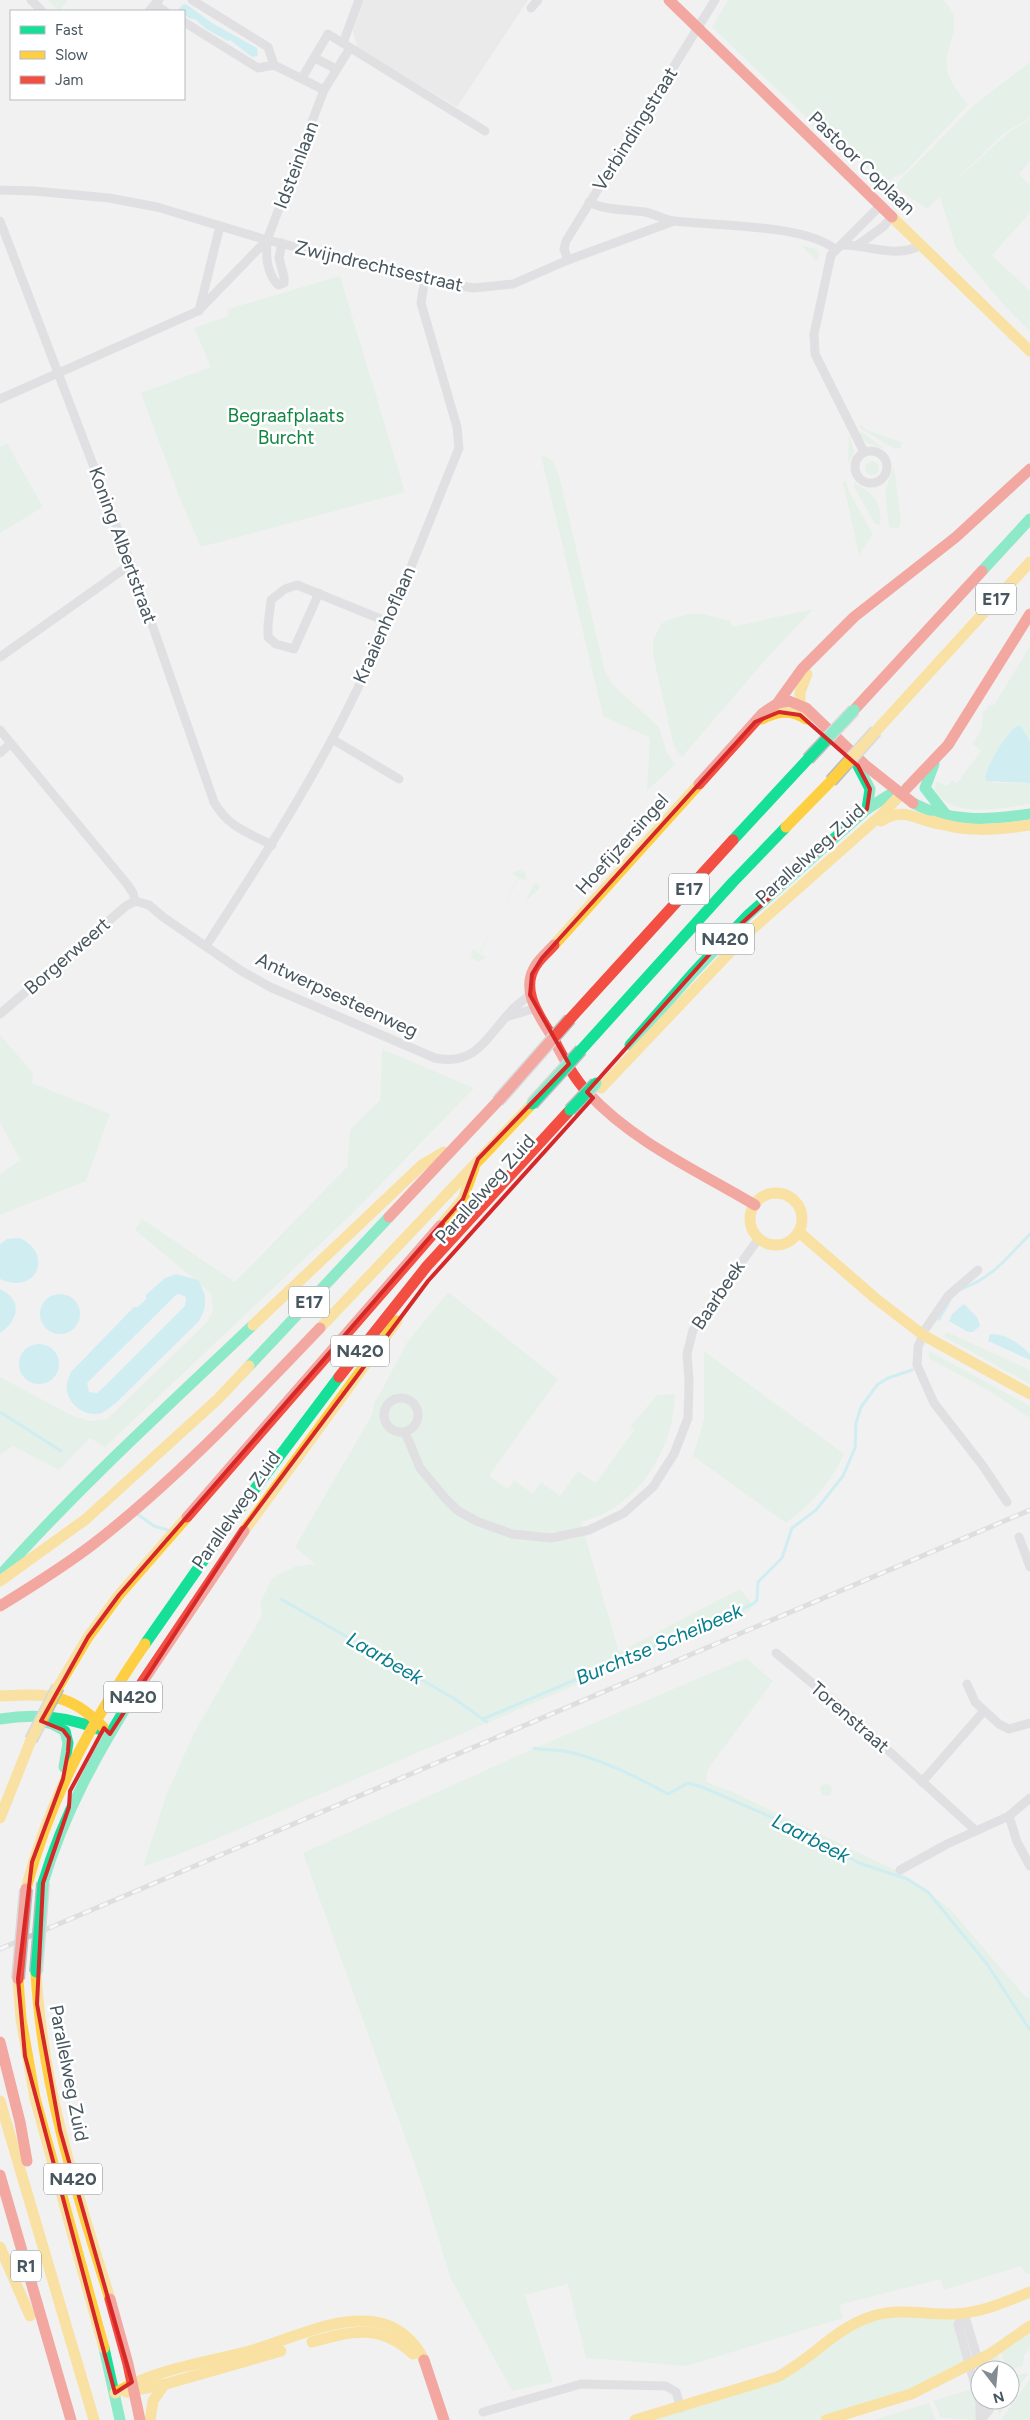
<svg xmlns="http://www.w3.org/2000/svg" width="1030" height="2420" font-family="Figtree,sans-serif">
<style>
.education{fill:#e3e2e3}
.green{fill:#d4f2dd}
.water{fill:#a7e9f2;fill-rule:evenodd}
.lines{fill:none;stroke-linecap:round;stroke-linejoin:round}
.stream{stroke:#a7e9f2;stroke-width:3}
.street{stroke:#cacdd0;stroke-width:9}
.fast{stroke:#16e098;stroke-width:11}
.slow{stroke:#ffcf43;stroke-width:11}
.jam{stroke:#f24e42;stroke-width:11}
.rail-casing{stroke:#c6c8ca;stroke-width:5}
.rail{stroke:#fff;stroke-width:3;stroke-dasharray:9;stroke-linecap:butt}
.fast-bridge-casing{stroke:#b6bcc1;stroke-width:14;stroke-linecap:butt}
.slow-bridge-casing{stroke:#b6bcc1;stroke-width:14;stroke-linecap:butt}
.jam-bridge-casing{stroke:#b6bcc1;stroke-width:14;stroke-linecap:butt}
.fast-bridge{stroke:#16e098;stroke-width:11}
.slow-bridge{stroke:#ffcf43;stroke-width:11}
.jam-bridge{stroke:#f24e42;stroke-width:11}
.marked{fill:none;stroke:#d62828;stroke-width:4;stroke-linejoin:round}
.labels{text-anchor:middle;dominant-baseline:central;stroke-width:5;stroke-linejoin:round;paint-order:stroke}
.shield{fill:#fff;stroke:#7e898f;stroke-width:1}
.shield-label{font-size:18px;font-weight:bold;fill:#47565f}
.street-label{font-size:19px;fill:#47565f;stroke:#fff}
.park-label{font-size:19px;fill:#118640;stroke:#fff}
.water-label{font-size:20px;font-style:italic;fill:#067d8c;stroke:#fff}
</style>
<rect width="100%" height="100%" fill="#f2f1f1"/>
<path class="education" d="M364,0H528L457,107L357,48L353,31Z"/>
<g class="green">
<path d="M48,0H68L59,11Z"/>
<path d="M728,0H943C968,24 944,42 947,67C948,81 960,94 968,105L905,172L883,183L837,140L810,121L712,27Z"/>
<path d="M1030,62V118L1003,134L953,183L1008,133L1030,119V161L1019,174L1030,185V213L992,255L1030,291V331L1003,304L956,248L940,197L927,209L894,186L974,105Z"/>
<path d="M801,245L816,249L819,253L818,260L816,261Z"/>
<path d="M340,276L405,492L201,547L180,499L141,393L211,367L194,328L228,316V309Z"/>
<path d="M861,425L869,431L901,442V448L895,449L863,430L859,426Z"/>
<path d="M860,431L885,449C875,446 858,442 860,431Z"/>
<path d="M850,435L854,453L848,464L849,436Z"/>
<path d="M7,443L43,507L0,533V447Z"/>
<path d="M541,456L547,457L553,462L559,475L605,672L613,685L659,727L667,753L675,764L647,791L650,738L603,716Z"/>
<circle cx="872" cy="468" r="7"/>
<path d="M894,466L901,521L900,526L896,529L889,527L885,491Z"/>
<path d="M846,481L849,492L873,534L859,555L843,482Z"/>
<path d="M854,482C873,495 882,499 880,525L875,524L854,487Z"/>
<path d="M813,609L760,666L682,757L674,747L653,655V639L661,624L668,620L688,614H703L730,621L732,627Z"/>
<path d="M1030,646V741L1021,726L985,773L993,783H1030V804C1002,808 952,820 935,790L936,781L947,786L952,780L957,783L981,751L972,744L981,731L983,713L989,705H994Z"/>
<path d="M517,870L525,872L527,881L519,878L495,924L518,877L512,874Z"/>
<path d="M537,883L540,888L525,902L534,884Z"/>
<path d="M492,927L480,954L486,957L481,961H476L471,957L472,949L479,953Z"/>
<path d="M0,1035L33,1073L32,1083L110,1114L86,1181L0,1215V1174L20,1160L0,1122Z"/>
<path d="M382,1049L474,1088L353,1213L105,1447L90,1438L59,1470L13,1446L0,1455V1377L73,1416L91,1421L107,1419L207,1322L213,1311L211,1293L135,1230L142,1219L235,1282L347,1167L350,1130L380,1100Z"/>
<path d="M448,1292L558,1379L489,1476L508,1489L514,1480L533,1494L541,1482L560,1496L578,1471L596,1483L634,1430L630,1427L657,1395L675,1394C674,1450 638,1508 581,1522L619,1652L740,1589L750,1601L751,1610L195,1848L143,1867L166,1796L193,1735L262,1615L260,1604L272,1578L294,1567L315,1564L295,1547L372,1415L374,1404L408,1341Z"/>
<path d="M947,1332L1030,1370V1384L943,1336Z"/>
<path d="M704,1351L844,1454C831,1483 812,1504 786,1523L693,1456L704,1419Z"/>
<path d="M929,1351L1030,1406V1418L991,1392L929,1358Z"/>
<path d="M746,1658L773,1681L708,1769L706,1782L733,1792L903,1874L949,1908L1024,1995L1030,1999V2273L1026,2274L1021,2266L944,2290L941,2279L839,2305L843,2318L687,2366L586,2358L568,2284L525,2295L553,2382L512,2391L451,2279L420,2179L303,1853L528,1751Z"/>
<circle cx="826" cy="1790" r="6"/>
<path d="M881,2317L953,2319L964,2357L963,2362L916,2389L817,2420H654L755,2388L840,2335Z"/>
<path d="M1030,2330V2349L1024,2355L1023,2366L1007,2370L1001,2352Z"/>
<path d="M998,2354L1003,2370H988L991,2360Z"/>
<path d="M1026,2373L1028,2374L999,2415L995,2400H1010V2377Z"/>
<path d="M1030,2379V2420H1001Z"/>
<path d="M971,2389C975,2399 980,2410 975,2420L941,2418L933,2401Z"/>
<path d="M929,2403L936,2420H874Z"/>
</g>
<g class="water">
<path d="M186,4L212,23L257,48L258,56L252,57L230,40L228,41L206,29L195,19H191L184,15V11H179V9L182,5Z"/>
<path d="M1017,726H1021L1030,741V783L986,781C982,771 1007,732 1017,726Z"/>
<path d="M20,1238C55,1255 35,1296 0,1279V1244L7,1239Z"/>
<path d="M176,1274L198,1280C207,1295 208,1306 199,1321L116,1403C110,1407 104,1414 96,1414C80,1415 64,1399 67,1383C68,1380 70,1375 71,1372L134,1307H138L146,1299V1295L165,1278ZM179,1294L186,1297L185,1306L105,1386L97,1393L89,1392L87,1383L176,1295Z"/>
<path d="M0,1289C23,1300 19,1320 0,1333Z"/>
<circle cx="60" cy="1314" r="20"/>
<path d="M964,1304L977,1317L980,1326L973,1332H968L949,1321L952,1314Z"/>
<path d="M990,1334C1005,1333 1020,1344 1030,1354V1360L988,1341Z"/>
<circle cx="39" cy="1364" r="20"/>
</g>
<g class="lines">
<g class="stream">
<path d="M961,1289C993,1278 1007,1257 1030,1234"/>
<path d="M939,1319L950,1300"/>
<path d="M0,1412L61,1451"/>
<path d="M136,1513L154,1526L168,1530"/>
<path d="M281,1599L455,1699L487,1722"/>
<path d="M483,1719L753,1604L757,1600L758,1582L782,1558L792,1528L816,1510L843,1476L855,1448L856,1423L861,1407L877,1385L888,1378L912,1370"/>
<path d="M534,1748C545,1751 554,1749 564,1751C596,1757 639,1778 668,1794L688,1783L702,1787L810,1834L859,1863L907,1879L928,1892L987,1964L1030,2030"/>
</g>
<g class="street">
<path d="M31,0L42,11"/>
<path d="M192,0L268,47L274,65"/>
<path d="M155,5L165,11"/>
<path d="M531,8L538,0"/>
<path d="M149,11L159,0"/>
<path d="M184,22L258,68L274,65L324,90"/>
<path d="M343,43L359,0"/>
<path d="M315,58L336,69"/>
<path d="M302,78L328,34L485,131"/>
<path d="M0,190L34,191L109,198L157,207L267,240L448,284L474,288L513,284L568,260L674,221"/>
<path d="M589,202C606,211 626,209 645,212C655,214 664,220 674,221C716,226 803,224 835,249"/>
<path d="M0,221L131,564L214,802C229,828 247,832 272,845"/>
<path d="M282,243L279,258L284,277V283L278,285C266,272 266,256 267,240L324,90L350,48"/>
<path d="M843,245C869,245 897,259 921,245"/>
<path d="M858,245L884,226L892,216"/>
<path d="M568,260L564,249L566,241L715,0"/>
<path d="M199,311L220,226"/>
<path d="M0,399L198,311L267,240"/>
<circle cx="871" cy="467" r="16"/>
<path d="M864,452L815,354L814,334L831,255L881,205"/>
<path d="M319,593L294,649L276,644L268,637V625L271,600L285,589L297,585L388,622"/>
<path d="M0,657L131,564"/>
<path d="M0,730L127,884L133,893L135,901"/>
<path d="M332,739L399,779"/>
<path d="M0,753L10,744"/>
<path d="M135,901L149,905L163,917L240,970L270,987L435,1058C476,1067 487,1036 512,1010C517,1004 524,1000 530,995"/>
<path d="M206,946C250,878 294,811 332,739C382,646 419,546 459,448L457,427L421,303L425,278"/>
<path d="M0,1014L126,906L135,901"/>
<path d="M506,1017L536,1008"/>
<path d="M926,1328L948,1296L978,1270"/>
<path d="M923,1335L918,1347L917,1365L934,1403L983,1466L1007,1502"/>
<circle cx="401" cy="1415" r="17"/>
<path d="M405,1432L420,1468L445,1498L457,1510L476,1521L512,1534L551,1538L589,1530L624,1513L653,1487L674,1454L688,1418L689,1380L687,1354L693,1330L759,1238"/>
<path d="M1019,1537L1030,1567"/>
<path d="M776,1653L842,1708L975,1830"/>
<path d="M967,1684L975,1702L999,1724L1009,1729L1030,1723"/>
<path d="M922,1782L984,1711"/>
<path d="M1009,1816L1017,1842L1030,1866"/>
<path d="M900,1870L947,1844L1009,1816L1030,1798"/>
<path d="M964,2313L958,2324L980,2403V2420"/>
<path d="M964,2313L981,2370"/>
<path d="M483,2412L581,2384L666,2386L676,2392L681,2408"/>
<path d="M981,2420L989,2410L990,2400"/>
</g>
<g class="fast">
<path d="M982,571L1030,519"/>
<path d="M934,764L925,788L947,816"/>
<path d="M858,766L870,789L867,809"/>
<path d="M913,803C950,823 990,820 1030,814"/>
<path d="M733,840L808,759"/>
<path d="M630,1045L693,973L748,915L867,809L889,795H894"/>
<path d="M581,1050L733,882L786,827"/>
<path d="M249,1366L389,1217"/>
<path d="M4,1571C82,1484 168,1406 253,1325"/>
<path d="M145,1644L236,1514L339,1377"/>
<path d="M0,1719C35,1713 68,1716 101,1730"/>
<path d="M41,1721L52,1724L65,1731L68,1743L64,1767"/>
<path d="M43,1883C64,1813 98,1751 137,1690"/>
<path d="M104,2348L120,2420"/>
</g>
<g class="slow">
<path d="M892,217L1030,351"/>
<path d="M800,715V692L807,674"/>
<path d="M762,719C777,711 791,709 806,719"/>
<path d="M876,731L1030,562"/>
<path d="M881,821C904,806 916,820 940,824"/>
<path d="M932,821C965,833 996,830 1030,825"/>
<path d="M786,827L831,781"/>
<path d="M554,945L699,784"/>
<path d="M601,1088L750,931L881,815L907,788"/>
<circle cx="776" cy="1219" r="26"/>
<path d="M440,1226L463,1199L474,1168"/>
<path d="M799,1232L875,1298L923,1335L1030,1394"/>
<path d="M253,1325L422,1165L444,1152"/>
<path d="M320,1328L532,1104"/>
<path d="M244,1531L397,1321"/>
<path d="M0,1581L86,1519L218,1399L249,1366"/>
<path d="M58,1687L88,1637L119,1595L187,1517"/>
<path d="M0,1696C46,1694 69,1692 103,1727"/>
<path d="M0,1818L31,1740"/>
<path d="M26,1889C50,1796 91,1723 145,1644"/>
<path d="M36,1972C42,2086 76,2191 110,2299"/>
<path d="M18,1979L21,2019L35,2098L104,2348"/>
<path d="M0,2101L94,2420"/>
<path d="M0,2247L30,2316"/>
<path d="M312,2342C352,2331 380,2323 413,2354"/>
<path d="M126,2392L166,2384L281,2351"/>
<path d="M115,2393C158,2368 205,2363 253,2350C291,2339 334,2316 375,2322C397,2325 414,2340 424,2360"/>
<path d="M150,2420L153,2401L164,2385"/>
<path d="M635,2420L777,2377C811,2360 834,2329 870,2317C897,2307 925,2315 953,2314C981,2313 1005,2302 1030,2292"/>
<path d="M826,2420L911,2394L990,2354L1030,2326"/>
</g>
<g class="jam">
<path d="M669,0L892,217"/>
<path d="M779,701L802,669L854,617L956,537L1030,469"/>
<path d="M854,710L982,571"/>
<path d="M699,784L763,713L778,703L789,701L806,708L865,765L913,803"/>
<path d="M907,788L948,745L1030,614"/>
<path d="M554,945C549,951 541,957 536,965C519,990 540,1017 553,1038C563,1057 573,1077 588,1093C633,1142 698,1171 755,1205"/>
<path d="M570,1019L733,840"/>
<path d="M389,1217L498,1101"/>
<path d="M339,1377L427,1266L570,1110"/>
<path d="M187,1517L440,1226"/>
<path d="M0,1606C31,1587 63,1567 92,1545C175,1481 248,1403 320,1328"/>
<path d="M137,1690L244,1531"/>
<path d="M0,2042L20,2122L27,2161"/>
<path d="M0,2175L71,2420"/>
<path d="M110,2299L128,2364L140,2420"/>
<path d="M424,2360L444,2420"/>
</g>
<defs>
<path id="rail" d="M0,1949L1030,1510"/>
</defs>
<use href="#rail" class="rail-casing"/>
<use href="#rail" class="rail"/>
<defs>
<g id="fast-bridge">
<path d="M808,759L854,710"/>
<path d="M532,1104L581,1050"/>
<path d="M570,1110L596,1083"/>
<path d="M36,1972L43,1883"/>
</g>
<g id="slow-bridge">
<path d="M831,781L876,731"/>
<path d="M31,1740L58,1687"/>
</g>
<g id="jam-bridge">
<path d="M498,1101L570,1019"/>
<path d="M18,1979L26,1889"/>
</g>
</defs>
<use href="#fast-bridge" class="fast-bridge-casing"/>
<use href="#slow-bridge" class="slow-bridge-casing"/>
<use href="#jam-bridge" class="jam-bridge-casing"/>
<use href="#fast-bridge" class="fast-bridge"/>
<use href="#slow-bridge" class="slow-bridge"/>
<use href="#jam-bridge" class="jam-bridge"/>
</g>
<path d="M0 0H1030V2420H0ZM779,712L800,715L858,766L870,789L867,809L717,946L587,1092L593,1098L428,1281L242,1530L110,1734L104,1728L70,1791L69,1807L43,1883L37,2004L60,2130L132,2382L115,2393L25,2056L18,1979L32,1862L63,1779L68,1752L69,1738L63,1730L41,1721L88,1637L119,1595L463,1199L478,1159L569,1064L530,995L532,974L542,958L755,722Z" fill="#f2f1f1" fill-opacity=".55" fill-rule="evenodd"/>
<path class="marked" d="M779,712L800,715L858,766L870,789L867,809L717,946L587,1092L593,1098L428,1281L242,1530L110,1734L104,1728L70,1791L69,1807L43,1883L37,2004L60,2130L132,2382L115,2393L25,2056L18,1979L32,1862L63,1779L68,1752L69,1738L63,1730L41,1721L88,1637L119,1595L463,1199L478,1159L569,1064L530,995L532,974L542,958L755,722Z"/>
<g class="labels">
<g class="shield">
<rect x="976" y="583.5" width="40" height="31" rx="4"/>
<rect x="669" y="873.5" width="40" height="31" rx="4"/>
<rect x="696" y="923.5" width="58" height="31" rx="4"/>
<rect x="289" y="1286.5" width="40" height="31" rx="4"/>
<rect x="331" y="1335.5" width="58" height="31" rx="4"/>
<rect x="104" y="1681.5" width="58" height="31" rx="4"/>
<rect x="44" y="2163.5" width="58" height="31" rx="4"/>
<rect x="11" y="2250.5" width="30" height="31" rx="4"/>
</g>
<g class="shield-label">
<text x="996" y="599">E17</text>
<text x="689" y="889">E17</text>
<text x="725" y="939">N420</text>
<text x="309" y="1302">E17</text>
<text x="360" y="1351">N420</text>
<text x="133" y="1697">N420</text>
<text x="73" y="2179">N420</text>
<text x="26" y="2266">R1</text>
</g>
<g class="street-label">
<text transform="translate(635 129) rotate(-58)">Verbindingstraat</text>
<text transform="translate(862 163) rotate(44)">Pastoor Coplaan</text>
<text transform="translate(296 165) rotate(-69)">Idsteinlaan</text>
<text transform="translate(379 266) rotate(13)">Zwijndrechtsestraat</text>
<text transform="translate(123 545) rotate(70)">Koning Albertstraat</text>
<text transform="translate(384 625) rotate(-66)">Kraaienhoflaan</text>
<text transform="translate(622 844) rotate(-48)">Hoefijzersingel</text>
<text transform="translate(810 854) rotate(-42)">Parallelweg Zuid</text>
<text transform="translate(67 956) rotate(-41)">Borgerweert</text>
<text transform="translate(337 995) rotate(25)">Antwerpsesteenweg</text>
<text transform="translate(485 1189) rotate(-48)">Parallelweg Zuid</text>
<text transform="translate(718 1295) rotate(-56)">Baarbeek</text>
<text transform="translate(236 1510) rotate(-55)">Parallelweg Zuid</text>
<text transform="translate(850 1717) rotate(41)">Torenstraat</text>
<text transform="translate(69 2073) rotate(79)">Parallelweg Zuid</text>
</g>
<g class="park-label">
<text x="286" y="415">Begraafplaats<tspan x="286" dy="22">Burcht</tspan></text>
</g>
<g class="water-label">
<text transform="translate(659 1644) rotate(-23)">Burchtse Scheibeek</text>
<text transform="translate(385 1658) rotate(30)">Laarbeek</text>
<text transform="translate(811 1838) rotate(27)">Laarbeek</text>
</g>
</g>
<rect x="10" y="10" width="175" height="90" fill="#ffffff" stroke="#b5bbbf"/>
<rect x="20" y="26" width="25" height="8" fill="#16e098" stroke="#b5bbbf"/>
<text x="55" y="35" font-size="15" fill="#47565f">Fast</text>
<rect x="20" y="51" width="25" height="8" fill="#ffcf43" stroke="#b5bbbf"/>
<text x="55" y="60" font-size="15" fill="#47565f">Slow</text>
<rect x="20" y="76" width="25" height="8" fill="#f24e42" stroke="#b5bbbf"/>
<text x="55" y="85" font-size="15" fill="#47565f">Jam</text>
<g transform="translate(995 2385) rotate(164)"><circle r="24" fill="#ffffff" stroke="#b5bbbf"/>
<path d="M0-4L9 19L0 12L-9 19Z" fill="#838c92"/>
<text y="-8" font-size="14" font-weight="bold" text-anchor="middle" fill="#47565f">N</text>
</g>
</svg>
